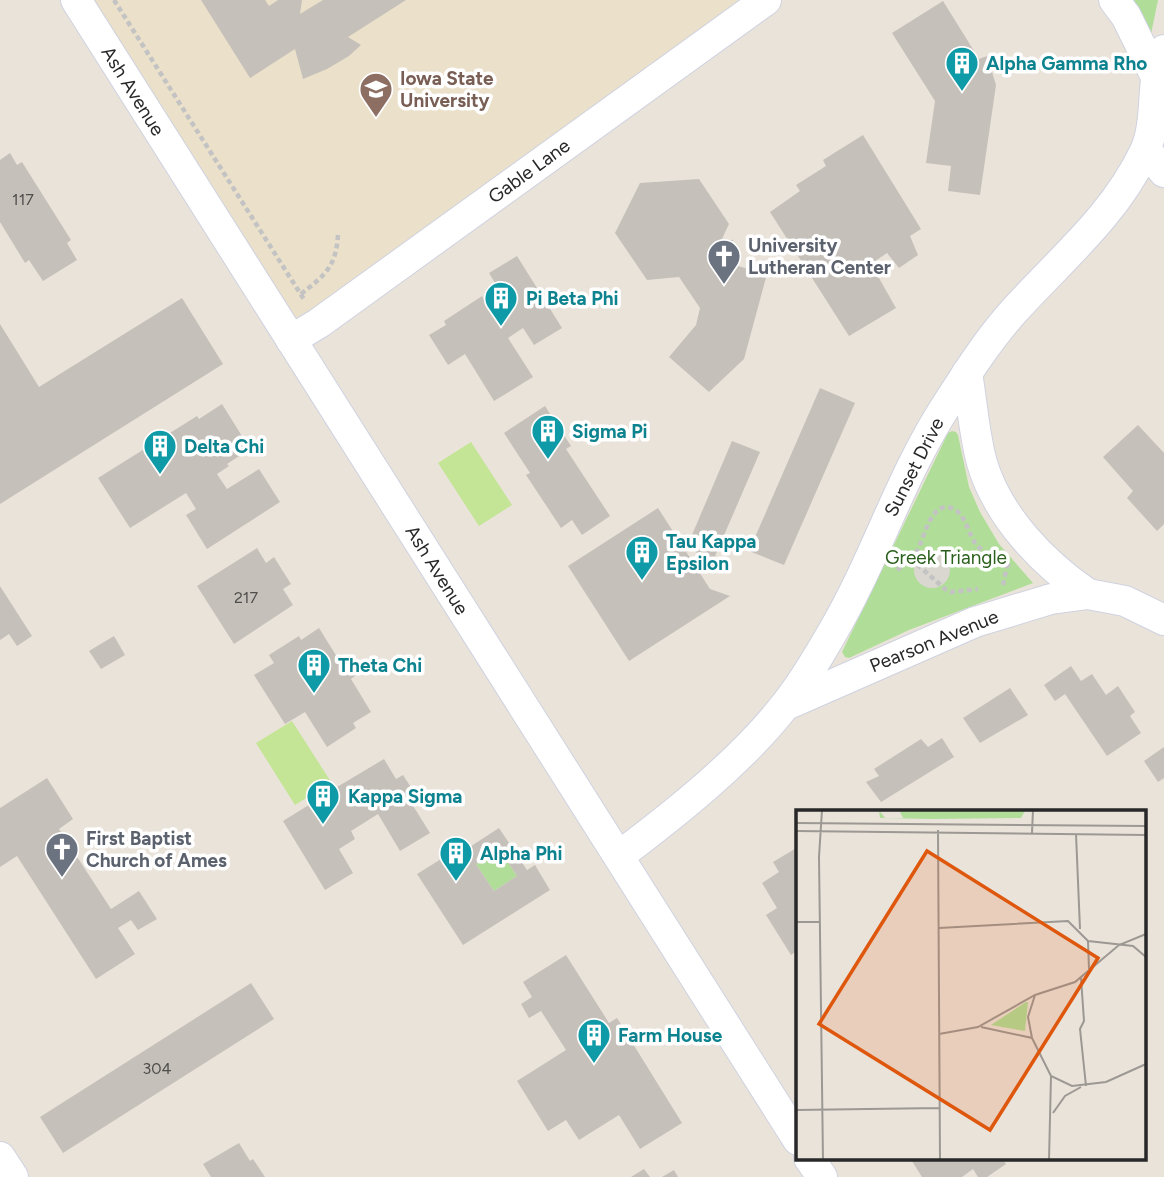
<svg xmlns="http://www.w3.org/2000/svg" width="1164" height="1177" font-family="Figtree,sans-serif">
<style>
.education{fill:#ebe0ca}
.green{fill:#b0de99}
.pitch{fill:#c3e595}
.plaza{fill:#dad6d0}
.building{fill:#c5c0ba;fill-rule:evenodd}
.lines{fill:none;stroke-linecap:round;stroke-linejoin:round}
.minor-casing{stroke:#cfd2e0;stroke-width:32}
.path{stroke:#c3c3c3;stroke-width:4.5;stroke-dasharray:5 3.5;stroke-linecap:butt}
.minor{stroke:#fff;stroke-width:30}
.labels{text-anchor:middle;dominant-baseline:central;stroke-width:7;stroke-linejoin:round;paint-order:stroke}
.number-label{font-size:16px;fill:#4f4e4c}
.culture-label{font-size:19px;font-weight:bold;fill:#0d838f;stroke:#fff;text-anchor:start}
.education-label{font-size:19px;font-weight:bold;fill:#785e54;stroke:#fff;text-anchor:start}
.street-label{font-size:19px;fill:#282828;stroke:#fff}
.worship-label{font-size:19px;font-weight:bold;fill:#5b616d;stroke:#fff;text-anchor:start}
.park-label{font-size:19px;fill:#2b601d;stroke:#fff}
.inset-road{fill:none;stroke:#9c9893;stroke-width:2}
.view{fill:#de570d;fill-opacity:0.15;stroke:#de570d;stroke-width:3.5}
.inset-edge{fill:none;stroke:#282828;stroke-width:3.5}
</style>
<rect width="100%" height="100%" fill="#eae3da"/>
<path class="education" d="M76,0H766L291,340Z"/>
<g class="green">
<path d="M1128,0H1158L1151,34Z"/>
<path d="M952,431L956,432L958,435L969,487L980,512L999,544L1033,583L909,630L849,658L845,657L842,652L948,433Z"/>
<path d="M499,849L517,876L494,891L476,864Z"/>
</g>
<g class="pitch">
<path d="M471,442L512,505L479,526L438,463Z"/>
<path d="M292,721L331,782L295,805L256,743Z"/>
</g>
<circle class="plaza" cx="932" cy="570" r="18"/>
<g class="building">
<path d="M201,0H265L269,6L278,0H302L300,14L323,0H406L348,37L361,45L349,56L327,69L303,79L295,49L250,78Z"/>
<path d="M943,1L979,59L987,56L996,85L980,195L948,191L951,166L926,163L935,101L892,33Z"/>
<path d="M863,135L921,229L910,236L918,255L899,268L887,253L871,264L896,308L849,336L770,212L800,191L796,185L826,166L823,160Z"/>
<path d="M10,153L17,165L22,162L71,240L67,243L77,260L43,281L29,260L25,263L0,222V160Z"/>
<path d="M699,179L729,224L721,241L733,240L727,263L767,274L744,359L709,392L669,357L696,325L700,308L679,277L647,280L615,233L640,183Z"/>
<path d="M517,256L562,328L534,345L523,328L508,338L533,377L494,401L465,354L448,365L429,335L446,325L444,321L482,296L486,303L501,293L489,273Z"/>
<path d="M182,298L223,364L0,504V324L39,387Z"/>
<path d="M820,388L855,403L784,565L749,551Z"/>
<path d="M222,404L250,449L227,464L229,466L217,474L227,489L259,469L280,502L207,549L186,515L196,509L186,493L130,528L98,478L197,416L199,419Z"/>
<path d="M545,406L571,446L566,449L610,516L582,535L572,520L561,528L526,475L530,473L504,433Z"/>
<path d="M1138,425L1164,453V524L1157,531L1127,498L1133,491L1103,457Z"/>
<path d="M732,441L760,452L709,570L689,542Z"/>
<path d="M658,508L710,589L730,596L629,661L568,566Z"/>
<path d="M257,548L266,563L274,557L291,584L283,589L293,605L234,644L197,586Z"/>
<path d="M0,586L32,636L17,646L9,634L0,640Z"/>
<path d="M319,628L337,657L342,654L356,675L351,679L371,712L353,723L356,728L327,747L305,712L285,724L254,675L274,663L269,655L299,636L301,640Z"/>
<path d="M114,636L125,655L101,669L89,651Z"/>
<path d="M1071,666L1081,681L1092,674L1106,695L1118,686L1135,712L1130,716L1141,733L1107,756L1065,694L1055,701L1044,685Z"/>
<path d="M1010,688L1028,715L980,743L963,718Z"/>
<path d="M942,738L954,757L881,802L866,782L879,776L874,769L921,739L928,747Z"/>
<path d="M1164,747V778L1158,782L1144,761Z"/>
<path d="M384,759L396,779L403,775L414,792L407,796L430,833L400,851L378,814L351,831L355,839L339,849L353,873L325,890L283,821L312,803L317,810L332,801L327,793Z"/>
<path d="M47,778L73,819L59,829L111,909L139,891L157,919L138,930L131,920L118,928L135,954L96,979L17,856L0,867V808Z"/>
<path d="M499,828L527,870L535,865L550,890L463,945L417,874L462,846L465,850ZM499,849L517,876L494,891L476,864Z"/>
<path d="M798,847V950L791,955L766,915L777,908L762,883L779,872L773,862Z"/>
<path d="M566,955L609,1023L617,1018L682,1123L640,1149L619,1115L579,1140L566,1120L548,1131L517,1081L566,1050L541,1011L529,1018L521,1004L532,997L523,982Z"/>
<path d="M251,983L274,1019L63,1153L40,1117Z"/>
<path d="M239,1143L250,1161L253,1159L265,1177H211L203,1164Z"/>
<path d="M910,1158H1002L1006,1164L987,1177H978L973,1169L962,1177H922Z"/>
<path d="M644,1169L650,1177H631Z"/>
<path d="M674,1170L678,1177H662Z"/>
</g>
<g class="lines">
<defs>
<g id="minor">
<path d="M76,0L798,1140"/>
<path d="M1114,0L1126,16L1156,77"/>
<path d="M1146,150L1164,172"/>
<path d="M291,340L319,323L766,0"/>
<path d="M967,373C972,402 974,434 982,463C998,517 1043,563 1088,594"/>
<path d="M786,705L975,622L1051,599L1088,594L1125,601L1164,620"/>
<path d="M619,856C676,813 742,761 786,704C804,682 818,657 832,633C875,560 900,477 946,406C967,373 988,340 1014,311C1060,260 1114,216 1144,153C1155,130 1153,105 1156,80C1156,70 1161,60 1164,50"/>
<path d="M0,1157L13,1177"/>
<path d="M809,1158L822,1177"/>
</g>
</defs>
<use href="#minor" class="minor-casing"/>
<g class="path">
<path d="M114,0L305,301"/>
<path d="M301,294C325,275 336,267 338,235"/>
<path d="M911,559L945,589L951,592L978,589"/>
<path d="M897,570C905,564 912,559 917,551C925,537 932,494 957,511C966,518 969,535 976,544C984,555 999,556 1007,566L1010,563"/>
<path d="M1003,585L1007,566"/>
</g>
<use href="#minor" class="minor"/>
</g>
<defs>
<symbol id="building-pin" viewBox="-11 -11 22 30"><path d="M0 17L-7.5 6A9.5 9.5 0 1 1 7.5 6Z" fill="#0f9aa8" stroke="#fff"/><path d="M-4-6H4V6H1V3H-1V6H-4ZM-2.5-4.3h1.7v1.8h-1.7ZM.8-4.3h1.7v1.8H.8ZM-2.5-1h1.7V.8h-1.7ZM.8-1h1.7V.8H.8Z" fill="#fff"/></symbol>
<symbol id="university-pin" viewBox="-11 -11 22 30"><path d="M0 17L-7.5 6A9.5 9.5 0 1 1 7.5 6Z" fill="#8d6e63" stroke="#fff"/><path d="M0-5L7-2L0 1L-7-2ZM-4 1L0 2.5L4 1V4Q0 6-4 4Z" fill="#fff"/></symbol>
<symbol id="church-pin" viewBox="-11 -11 22 30"><path d="M0 17L-7.5 6A9.5 9.5 0 1 1 7.5 6Z" fill="#6b7280" stroke="#fff"/><path d="M-1.2-6h2.4v3.5h3.3v2.4h-3.3V6h-2.4V-.1h-3.3v-2.4h3.3Z" fill="#fff"/></symbol>
</defs>
<g fill-rule="evenodd">
<use href="#building-pin" x="943" y="44" width="38" height="52"/>
<use href="#university-pin" x="357" y="70" width="38" height="52"/>
<use href="#church-pin" x="705" y="237" width="38" height="52"/>
<use href="#building-pin" x="482" y="279" width="38" height="52"/>
<use href="#building-pin" x="529" y="412" width="38" height="52"/>
<use href="#building-pin" x="141" y="427" width="38" height="52"/>
<use href="#building-pin" x="623" y="533" width="38" height="52"/>
<use href="#building-pin" x="295" y="646" width="38" height="52"/>
<use href="#building-pin" x="304" y="777" width="38" height="52"/>
<use href="#church-pin" x="43" y="830" width="38" height="52"/>
<use href="#building-pin" x="437" y="834" width="38" height="52"/>
<use href="#building-pin" x="575" y="1016" width="38" height="52"/>
</g>
<g class="labels">
<g class="number-label">
<text x="23" y="199">117</text>
<text x="246" y="597">217</text>
<text x="157" y="1068">304</text>
</g>
<g class="culture-label">
<text x="986" y="63">Alpha Gamma Rho</text>
<text x="526" y="298">Pi Beta Phi</text>
<text x="572" y="431">Sigma Pi</text>
<text x="184" y="446">Delta Chi</text>
<text x="666" y="541">Tau Kappa<tspan x="666" dy="22">Epsilon</tspan></text>
<text x="338" y="665">Theta Chi</text>
<text x="348" y="796">Kappa Sigma</text>
<text x="480" y="853">Alpha Phi</text>
<text x="618" y="1035">Farm House</text>
</g>
<g class="education-label">
<text x="400" y="78">Iowa State<tspan x="400" dy="22">University</tspan></text>
</g>
<g class="street-label">
<text transform="translate(133 91) rotate(58)">Ash Avenue</text>
<text transform="translate(529 171) rotate(-36)">Gable Lane</text>
<text transform="translate(914 467) rotate(-63)">Sunset Drive</text>
<text transform="translate(437 570) rotate(58)">Ash Avenue</text>
<text transform="translate(934 641) rotate(-22)">Pearson Avenue</text>
</g>
<g class="worship-label">
<text x="748" y="245">University<tspan x="748" dy="22">Lutheran Center</tspan></text>
<text x="86" y="838">First Baptist<tspan x="86" dy="22">Church of Ames</tspan></text>
</g>
<g class="park-label">
<text x="946" y="557">Greek Triangle</text>
</g>
</g>
<g transform="translate(796 810)">
<rect width="350" height="350" fill="#eae3da"/>
<path d="M83,0L89,8H107L103,0L229,1L225,8L136,9L84,8ZM232,192L229,221L195,215L230,192Z" fill="#b0de99"/>
<path class="inset-road" d="M26,0L23,47L27,350M0,13L350,16M142,20L144,350M0,21L350,25M236,23L237,0M280,24L284,119M0,112H24M143,118L272,111L292,131L293,159M292,131L337,136L350,147M350,162V199M285,168L288,211L284,219L290,276M185,217L236,228L255,266L276,276L310,272L350,254M143,224L182,217L239,185L279,172L323,135L350,124M236,228L232,207L239,185M0,300L144,298M257,303L269,286L285,277M253,350L255,266"/>
<path class="view" d="M131,41L302,148L194,320L23,214Z"/>
<rect width="350" height="350" class="inset-edge"/>
</g>
</svg>
